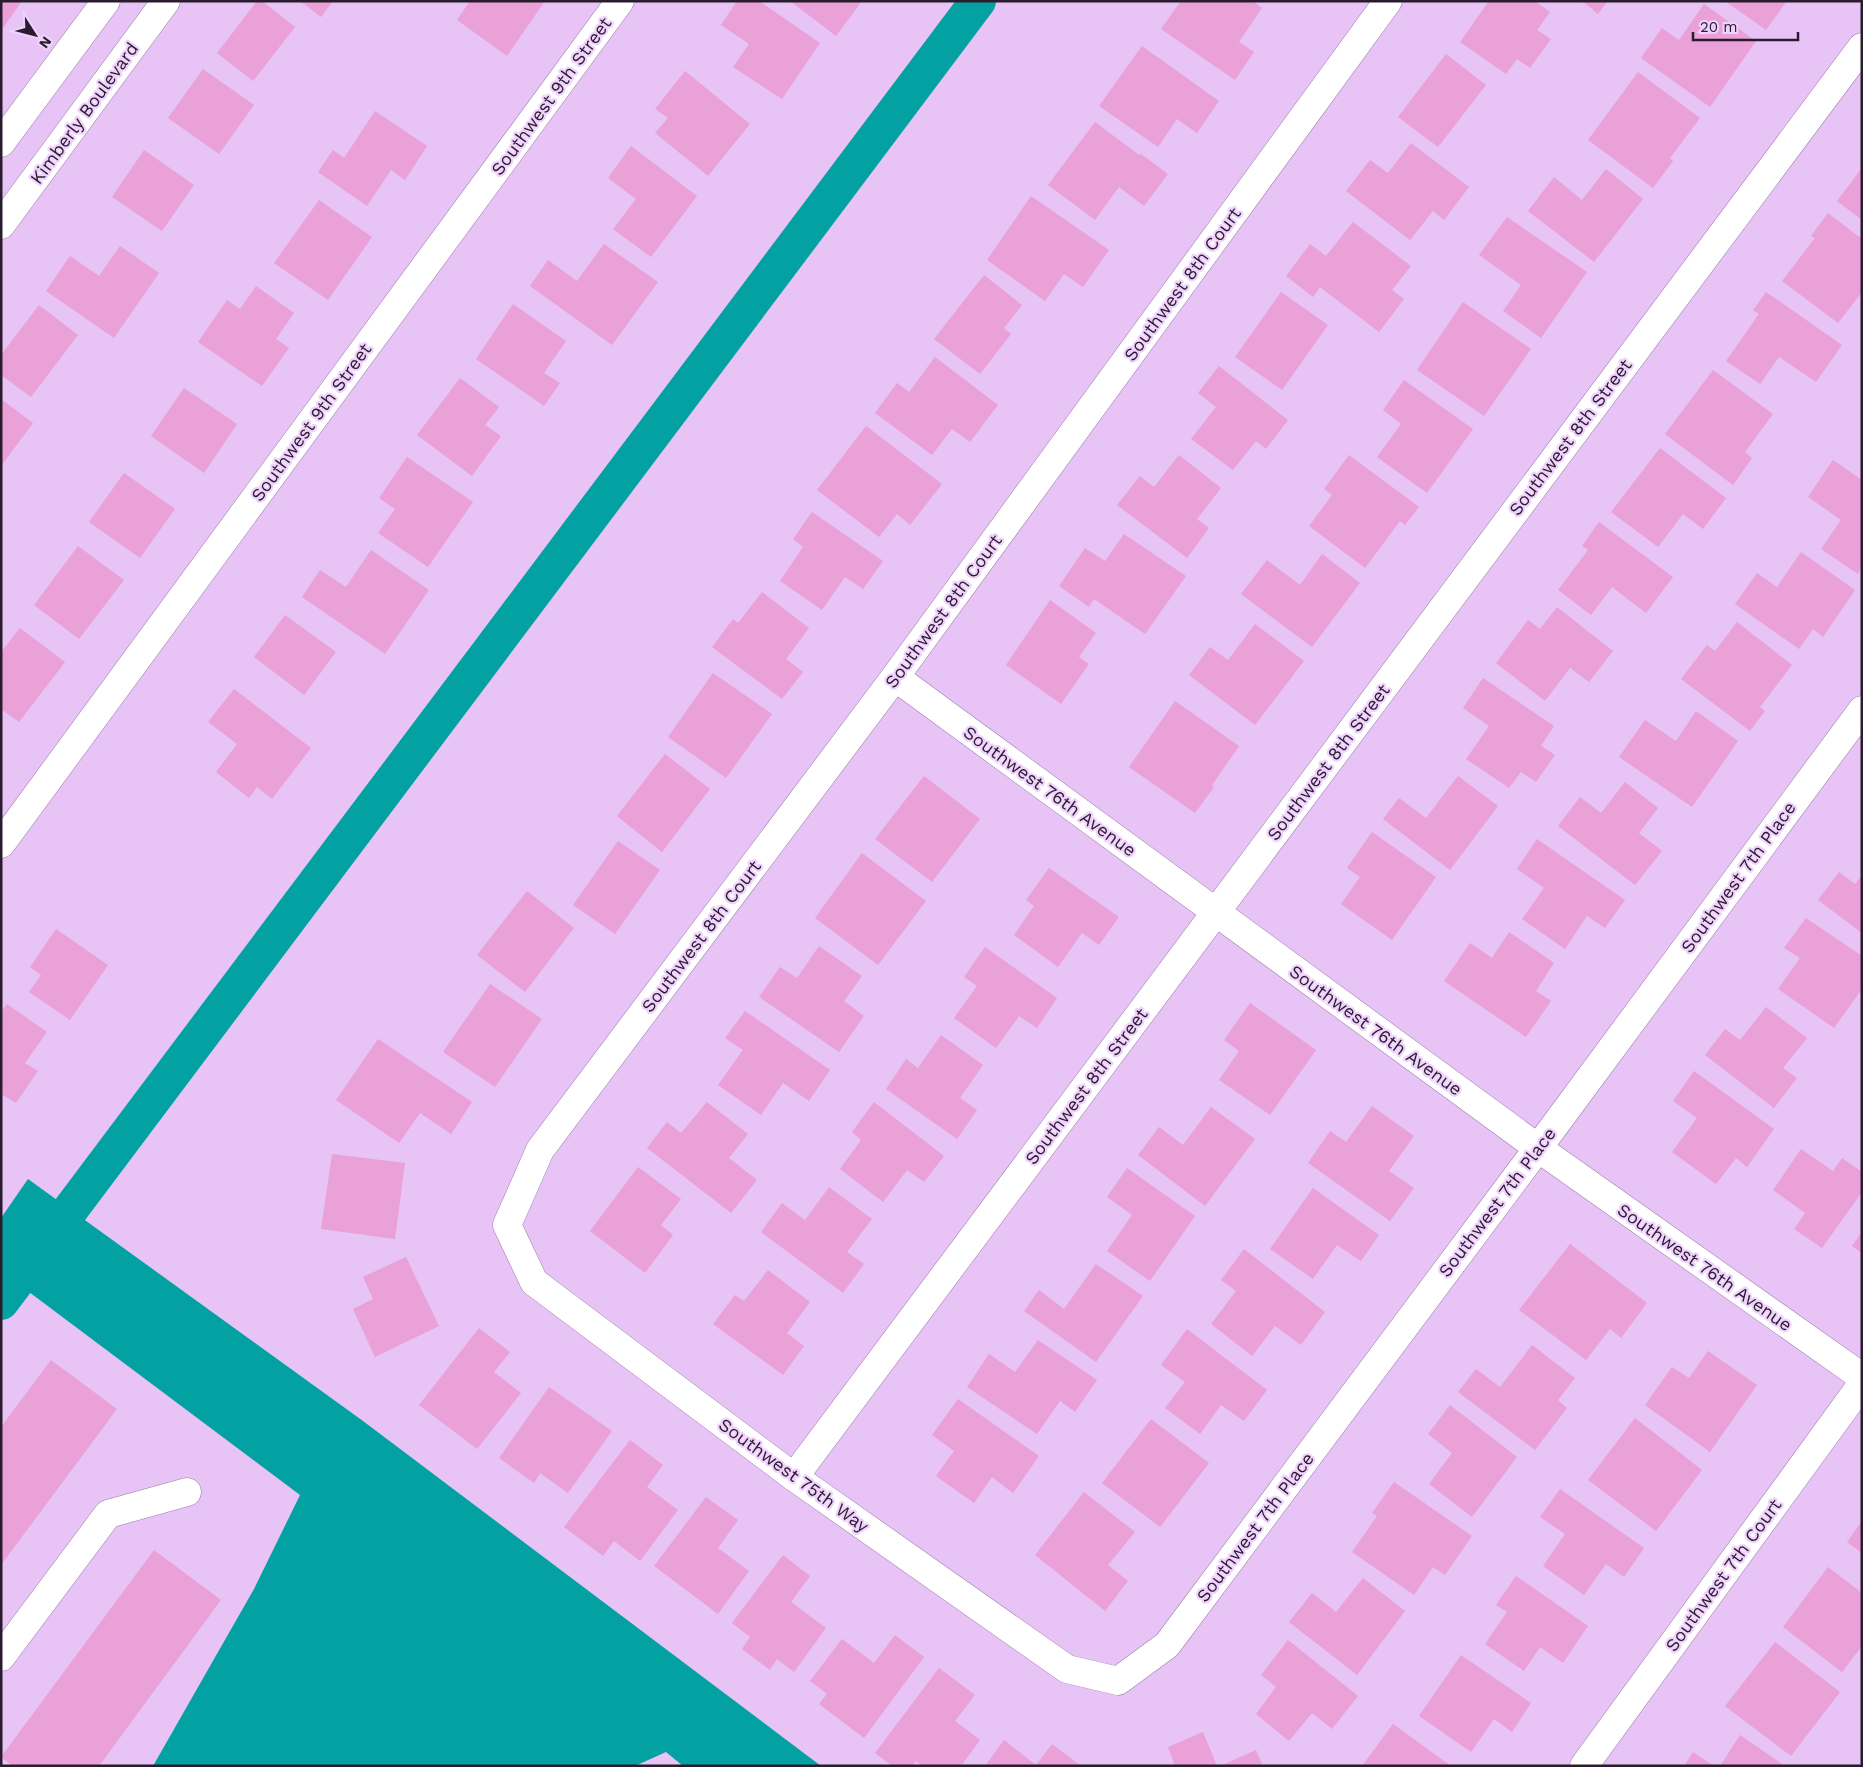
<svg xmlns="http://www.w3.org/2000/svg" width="1863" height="1767" font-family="'Work Sans',sans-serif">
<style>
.water{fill:#03a1a2}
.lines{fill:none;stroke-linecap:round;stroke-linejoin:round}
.canal{stroke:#03a1a2;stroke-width:36}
.building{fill:#e9a1d7}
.minor-casing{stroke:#9d7cab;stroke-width:29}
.tertiary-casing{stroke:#9d7cab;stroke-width:29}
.minor{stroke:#fff;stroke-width:28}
.tertiary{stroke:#fff;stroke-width:28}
.labels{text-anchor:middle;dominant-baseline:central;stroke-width:4.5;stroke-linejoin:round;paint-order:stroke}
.street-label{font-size:18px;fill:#2a1c2f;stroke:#f0d3fc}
</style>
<rect width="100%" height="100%" fill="#e7c3f6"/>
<path class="water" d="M28,1179L363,1421L821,1766H683L666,1752L635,1766H153L254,1589L300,1495L1,1271V1218Z"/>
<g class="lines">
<path class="canal" d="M1,1302L978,1"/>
</g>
<g class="building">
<path d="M1,1H22L1,31Z"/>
<path d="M257,1H262L295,27L253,81L217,53Z"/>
<path d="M300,1H333L321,17Z"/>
<path d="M470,1H545L507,56L457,20Z"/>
<path d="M737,1H759L820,43L782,99L733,67L749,44L721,25Z"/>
<path d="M790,1H862L836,36Z"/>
<path d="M1181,1H1253L1262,8L1239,42L1254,52L1235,80L1161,29Z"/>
<path d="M1489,1H1535L1550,12L1537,30L1551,39L1530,68L1517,59L1506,74L1460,42Z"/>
<path d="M1582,1H1608L1598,14Z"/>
<path d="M1725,1H1784L1786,2L1766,30Z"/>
<path d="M1704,4L1756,41L1710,107L1641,58L1662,28L1679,40Z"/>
<path d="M1142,46L1219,101L1197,133L1177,119L1158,147L1099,106Z"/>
<path d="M1446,54L1486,85L1438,147L1398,117Z"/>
<path d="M203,69L254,105L219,154L168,118Z"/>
<path d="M685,71L750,124L708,176L655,133L668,118L655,109Z"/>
<path d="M1638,72L1700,118L1670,158L1673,161L1653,188L1588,140Z"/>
<path d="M375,111L427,146L405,180L391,170L367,206L318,172L333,150L344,158Z"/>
<path d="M1095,122L1139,155L1141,154L1168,174L1144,206L1119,187L1095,220L1048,185Z"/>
<path d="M1411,143L1469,187L1444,220L1433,211L1410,240L1346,191L1370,160L1388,173Z"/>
<path d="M631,146L697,196L651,257L613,229L636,199L608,178Z"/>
<path d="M144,150L194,185L162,231L112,197Z"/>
<path d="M1862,168V220L1837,201Z"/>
<path d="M1606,169L1643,199L1594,262L1528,211L1554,177L1582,200Z"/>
<path d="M1031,196L1109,250L1083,287L1064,274L1045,301L987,260Z"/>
<path d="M319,200L372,237L328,300L274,263Z"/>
<path d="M1828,213L1862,239V292L1838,323L1782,281L1815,238L1811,236Z"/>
<path d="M1507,217L1587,272L1541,338L1503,311L1521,285L1479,255Z"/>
<path d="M1353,222L1411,266L1392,290L1404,299L1379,332L1320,287L1313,297L1286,276L1310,244L1326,256Z"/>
<path d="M604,244L658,282L612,345L530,286L548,260L577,281Z"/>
<path d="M120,246L159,273L114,338L46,291L70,256L99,276Z"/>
<path d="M984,275L1022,305L1004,328L1011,334L980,374L934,339Z"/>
<path d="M256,286L294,313L276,339L289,348L262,386L198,342L227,300L240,309Z"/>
<path d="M1281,292L1328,325L1282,390L1235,357Z"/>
<path d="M1766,292L1842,345L1816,382L1779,357L1760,384L1726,361L1759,314L1753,310Z"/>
<path d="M1463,302L1531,349L1484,416L1417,370Z"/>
<path d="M513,304L566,341L544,373L560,383L544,406L476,359Z"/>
<path d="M39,305L78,335L31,397L1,375V355Z"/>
<path d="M935,357L998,405L970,442L952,429L932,455L875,413L897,383L909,392Z"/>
<path d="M1219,366L1288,420L1266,449L1256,441L1233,470L1191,439L1216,407L1198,393Z"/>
<path d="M1713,370L1773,414L1745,452L1752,458L1733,485L1665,434Z"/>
<path d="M460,378L499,407L485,425L501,436L472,476L417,435Z"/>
<path d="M1404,380L1473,429L1427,493L1377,457L1401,424L1383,410Z"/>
<path d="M184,388L237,424L204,473L151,436Z"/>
<path d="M1,399L33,423L1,466Z"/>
<path d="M866,426L942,484L910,525L897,514L879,537L817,490Z"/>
<path d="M1660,448L1726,498L1703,529L1683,514L1658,547L1611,512Z"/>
<path d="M1179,455L1221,488L1197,519L1209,528L1187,558L1117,505L1140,476L1154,487Z"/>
<path d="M1349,455L1419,507L1405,525L1400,521L1365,568L1309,526L1332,495L1324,489Z"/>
<path d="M407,457L473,502L428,567L378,533L395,509L379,498Z"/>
<path d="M1833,460L1862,480V567L1858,574L1821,549L1841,520L1808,497Z"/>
<path d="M124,473L175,509L140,558L89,522Z"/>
<path d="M812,512L883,561L863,589L845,577L822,610L780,581L803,547L793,539Z"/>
<path d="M1599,522L1673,577L1646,613L1612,587L1591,615L1558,590L1588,550L1582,546Z"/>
<path d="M1124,534L1186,576L1145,634L1094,599L1089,607L1059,586L1085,548L1105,561Z"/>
<path d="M78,546L124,580L79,639L34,605Z"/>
<path d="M371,550L429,590L385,654L302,597L320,570L346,587Z"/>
<path d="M1801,552L1855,590L1823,637L1813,629L1799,649L1735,604L1757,573L1777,587Z"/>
<path d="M1322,554L1360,583L1312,647L1241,594L1267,560L1300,585Z"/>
<path d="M762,592L809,628L786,659L803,672L782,699L712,647L733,619L738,623Z"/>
<path d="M1050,600L1096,633L1079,657L1089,664L1061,704L1006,665Z"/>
<path d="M1557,607L1613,651L1589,682L1570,668L1545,701L1496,663L1528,620L1540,629Z"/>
<path d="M285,615L336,652L304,695L254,657Z"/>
<path d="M1737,622L1792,665L1760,707L1765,711L1750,731L1681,679L1707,645L1715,651Z"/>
<path d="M1255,624L1304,661L1255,725L1189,675L1210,647L1228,660Z"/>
<path d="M20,628L65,662L19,722L1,709V652Z"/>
<path d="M713,673L772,714L726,778L668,737Z"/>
<path d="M1483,678L1554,726L1541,746L1555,755L1536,782L1521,772L1509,788L1466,759L1489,726L1463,708Z"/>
<path d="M234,689L311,748L272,799L257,787L249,798L216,772L237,744L208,722Z"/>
<path d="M1175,701L1239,746L1212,785L1214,787L1195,813L1129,767Z"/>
<path d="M1696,711L1738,741L1692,807L1619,757L1645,720L1676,741Z"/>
<path d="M665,754L710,789L662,852L617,816Z"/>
<path d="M924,776L980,819L932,882L875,839Z"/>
<path d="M1458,776L1498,806L1450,870L1383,819L1399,798L1426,818Z"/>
<path d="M1625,782L1658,808L1639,833L1662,851L1635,885L1558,826L1580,797L1601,813Z"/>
<path d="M1372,832L1436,877L1392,940L1341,904L1360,877L1347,868Z"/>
<path d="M1537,839L1625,900L1605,928L1587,916L1565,949L1522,919L1544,888L1517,869Z"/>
<path d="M618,841L660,870L615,934L573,905Z"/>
<path d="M862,853L926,901L878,965L815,918Z"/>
<path d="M1049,868L1119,917L1099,945L1082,933L1058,967L1014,935L1034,906L1026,900Z"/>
<path d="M1839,872L1855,884L1862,875V933L1818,900Z"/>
<path d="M527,891L574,928L525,992L477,955Z"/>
<path d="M1806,918L1862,956V989L1834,1028L1778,989L1800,958L1784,948Z"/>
<path d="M56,929L108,965L70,1020L29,992L41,975L30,967Z"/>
<path d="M1509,932L1554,963L1536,991L1551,1001L1526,1037L1444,981L1470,943L1492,958Z"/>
<path d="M819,946L862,976L844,1001L864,1016L839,1052L759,997L780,967L797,978Z"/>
<path d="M985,947L1057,998L1037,1028L1019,1016L996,1048L954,1018L977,986L964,977Z"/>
<path d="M490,984L542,1019L495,1087L443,1052Z"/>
<path d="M1250,1003L1316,1050L1270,1115L1219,1080L1239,1051L1224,1040Z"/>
<path d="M7,1004L47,1032L25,1063L38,1071L16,1103L1,1094V1012Z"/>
<path d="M1766,1007L1807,1038L1783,1068L1797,1078L1774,1108L1705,1055L1725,1029L1740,1040Z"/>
<path d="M745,1011L830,1070L809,1101L783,1083L761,1115L718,1085L743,1050L725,1038Z"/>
<path d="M941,1035L983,1065L960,1098L977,1110L957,1139L886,1089L906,1059L918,1068Z"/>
<path d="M378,1039L472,1102L451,1134L420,1113L399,1143L336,1100Z"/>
<path d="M1694,1071L1774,1129L1747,1167L1736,1158L1716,1184L1672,1152L1697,1118L1673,1101Z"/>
<path d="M707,1102L748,1134L729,1158L757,1180L731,1213L647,1148L667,1122L681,1133Z"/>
<path d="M874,1102L944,1156L924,1182L907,1170L883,1202L840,1169L861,1140L852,1132Z"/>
<path d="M1372,1106L1414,1136L1389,1171L1414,1188L1390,1221L1308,1163L1330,1131L1346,1142Z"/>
<path d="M1211,1107L1255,1139L1205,1206L1138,1155L1159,1127L1183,1145Z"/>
<path d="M1801,1149L1833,1171L1842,1158L1862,1172V1192L1822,1248L1794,1229L1805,1213L1773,1190Z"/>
<path d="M332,1154L405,1163L395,1239L321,1229Z"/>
<path d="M638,1167L681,1199L661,1225L673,1235L645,1273L590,1231Z"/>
<path d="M1127,1168L1195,1216L1150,1281L1107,1251L1132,1215L1107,1197Z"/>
<path d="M829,1187L872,1219L847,1252L864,1264L843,1293L761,1232L782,1203L805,1220Z"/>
<path d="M1313,1188L1379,1235L1361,1261L1337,1245L1313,1279L1270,1249Z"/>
<path d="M1862,1232V1253L1852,1246Z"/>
<path d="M1570,1244L1647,1303L1621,1338L1610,1329L1586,1360L1519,1310Z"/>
<path d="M1244,1249L1325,1312L1301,1345L1275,1326L1252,1356L1211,1324L1236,1291L1221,1280Z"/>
<path d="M406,1257L439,1326L375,1357L353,1309L373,1299L363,1277Z"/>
<path d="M1096,1264L1143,1296L1096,1362L1024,1311L1039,1290L1064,1309Z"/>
<path d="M768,1270L810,1302L787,1333L804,1346L783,1375L713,1324L735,1295L744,1301Z"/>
<path d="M479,1328L510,1352L494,1372L521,1393L477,1449L419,1405Z"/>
<path d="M1187,1329L1267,1390L1244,1421L1221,1405L1200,1434L1165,1408L1185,1382L1161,1365Z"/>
<path d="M1038,1340L1097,1380L1075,1412L1060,1401L1037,1434L967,1387L989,1354L1015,1372Z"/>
<path d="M1532,1345L1575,1378L1558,1400L1567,1408L1535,1450L1458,1392L1476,1369L1500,1387Z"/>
<path d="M1708,1351L1757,1385L1710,1452L1645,1405L1672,1367L1689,1378Z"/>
<path d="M51,1360L117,1409L1,1565V1427Z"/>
<path d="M549,1387L612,1431L568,1493L540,1473L534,1483L499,1458Z"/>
<path d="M958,1399L1039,1456L1013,1493L992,1477L974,1503L936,1476L954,1451L932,1435Z"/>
<path d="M1450,1405L1517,1457L1472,1517L1429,1484L1452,1453L1428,1434Z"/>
<path d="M1635,1418L1702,1470L1656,1531L1588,1480Z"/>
<path d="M1151,1419L1209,1463L1160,1527L1102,1483Z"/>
<path d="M630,1440L663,1465L647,1487L678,1510L640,1561L614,1541L603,1556L564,1527Z"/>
<path d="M1394,1482L1472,1536L1445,1575L1433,1567L1414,1595L1352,1552L1377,1516L1372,1513Z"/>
<path d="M1560,1489L1644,1548L1624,1577L1606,1564L1584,1595L1543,1566L1565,1534L1540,1517Z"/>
<path d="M1084,1492L1135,1532L1108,1565L1128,1581L1105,1611L1035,1555Z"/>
<path d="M706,1497L738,1520L718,1548L749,1571L718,1614L654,1566Z"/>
<path d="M1862,1521V1553L1847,1542Z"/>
<path d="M154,1550L221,1600L99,1766H13L1,1757Z"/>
<path d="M783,1555L810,1576L791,1602L826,1628L794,1672L777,1659L770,1670L742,1649L750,1637L732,1623Z"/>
<path d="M1828,1567L1862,1593V1646L1842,1672L1783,1627Z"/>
<path d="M1516,1576L1588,1626L1563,1663L1540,1647L1524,1671L1485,1644L1507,1612L1496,1605Z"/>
<path d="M1363,1578L1405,1611L1357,1675L1289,1622L1312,1593L1336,1612Z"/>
<path d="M895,1635L924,1657L864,1738L819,1704L827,1694L810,1681L842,1639L874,1663Z"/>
<path d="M1288,1640L1358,1696L1332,1729L1312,1713L1289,1741L1256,1714L1276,1687L1261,1675Z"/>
<path d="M1775,1642L1840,1692L1791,1756L1725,1706Z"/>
<path d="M1461,1655L1531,1703L1512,1732L1494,1719L1471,1752L1419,1716Z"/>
<path d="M939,1668L975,1695L955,1721L980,1740L961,1766H922L916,1761L912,1766H892L875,1753Z"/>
<path d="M1393,1724L1451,1766H1362Z"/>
<path d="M1203,1732L1217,1766H1175L1168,1747Z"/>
<path d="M1740,1735L1785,1766H1720Z"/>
<path d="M1004,1740L1036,1765L1052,1744L1081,1766H985Z"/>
<path d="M1256,1750L1263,1766H1220Z"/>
<path d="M1693,1752L1714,1766H1684Z"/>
</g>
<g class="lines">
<defs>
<g id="minor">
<path d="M1388,1L895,677L540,1150L507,1225L534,1282L794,1477L1067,1669L1118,1681L1167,1645L1538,1148L1862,710"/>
<path d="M895,677L1538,1148L1862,1377"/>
<path d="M1,844L620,1"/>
<path d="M794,1477L1862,47"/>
<path d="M1,1657L108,1514L187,1492"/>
<path d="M1584,1766L1862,1384"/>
</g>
<g id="tertiary">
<path d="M1,143L106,1"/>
<path d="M1,225L166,1"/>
</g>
</defs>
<use href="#minor" class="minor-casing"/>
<use href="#tertiary" class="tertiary-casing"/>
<use href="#minor" class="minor"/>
<use href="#tertiary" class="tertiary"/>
</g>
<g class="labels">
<g class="street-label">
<text transform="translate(551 96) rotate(-54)">Southwest 9th Street</text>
<text transform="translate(84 113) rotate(-54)">Kimberly Boulevard</text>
<text transform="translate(1182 284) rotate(-54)">Southwest 8th Court</text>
<text transform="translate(311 422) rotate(-54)">Southwest 9th Street</text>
<text transform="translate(1570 437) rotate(-53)">Southwest 8th Street</text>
<text transform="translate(943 611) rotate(-54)">Southwest 8th Court</text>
<text transform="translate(1328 762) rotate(-53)">Southwest 8th Street</text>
<text transform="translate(1050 791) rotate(36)">Southwest 76th Avenue</text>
<text transform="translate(1738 877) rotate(-54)">Southwest 7th Place</text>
<text transform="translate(701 936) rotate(-53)">Southwest 8th Court</text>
<text transform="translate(1376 1030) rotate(36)">Southwest 76th Avenue</text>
<text transform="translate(1086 1086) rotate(-53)">Southwest 8th Street</text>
<text transform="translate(1497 1202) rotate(-53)">Southwest 7th Place</text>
<text transform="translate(1705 1267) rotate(35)">Southwest 76th Avenue</text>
<text transform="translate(794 1475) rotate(36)">Southwest 75th Way</text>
<text transform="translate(1255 1527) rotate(-53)">Southwest 7th Place</text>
<text transform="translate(1723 1575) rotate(-54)">Southwest 7th Court</text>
</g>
</g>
<rect width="1863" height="1767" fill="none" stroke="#2a1c2f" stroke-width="5"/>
<g transform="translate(35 35) rotate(126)" stroke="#f0d3fc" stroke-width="4" paint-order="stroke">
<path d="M0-4L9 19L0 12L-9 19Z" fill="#2a1c2f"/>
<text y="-8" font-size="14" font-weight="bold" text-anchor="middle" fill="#2a1c2f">N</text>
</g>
<path d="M1693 32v8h105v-8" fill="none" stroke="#2a1c2f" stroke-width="2.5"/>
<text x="1700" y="32" font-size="15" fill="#2a1c2f" stroke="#f0d3fc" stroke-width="4" paint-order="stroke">20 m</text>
</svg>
